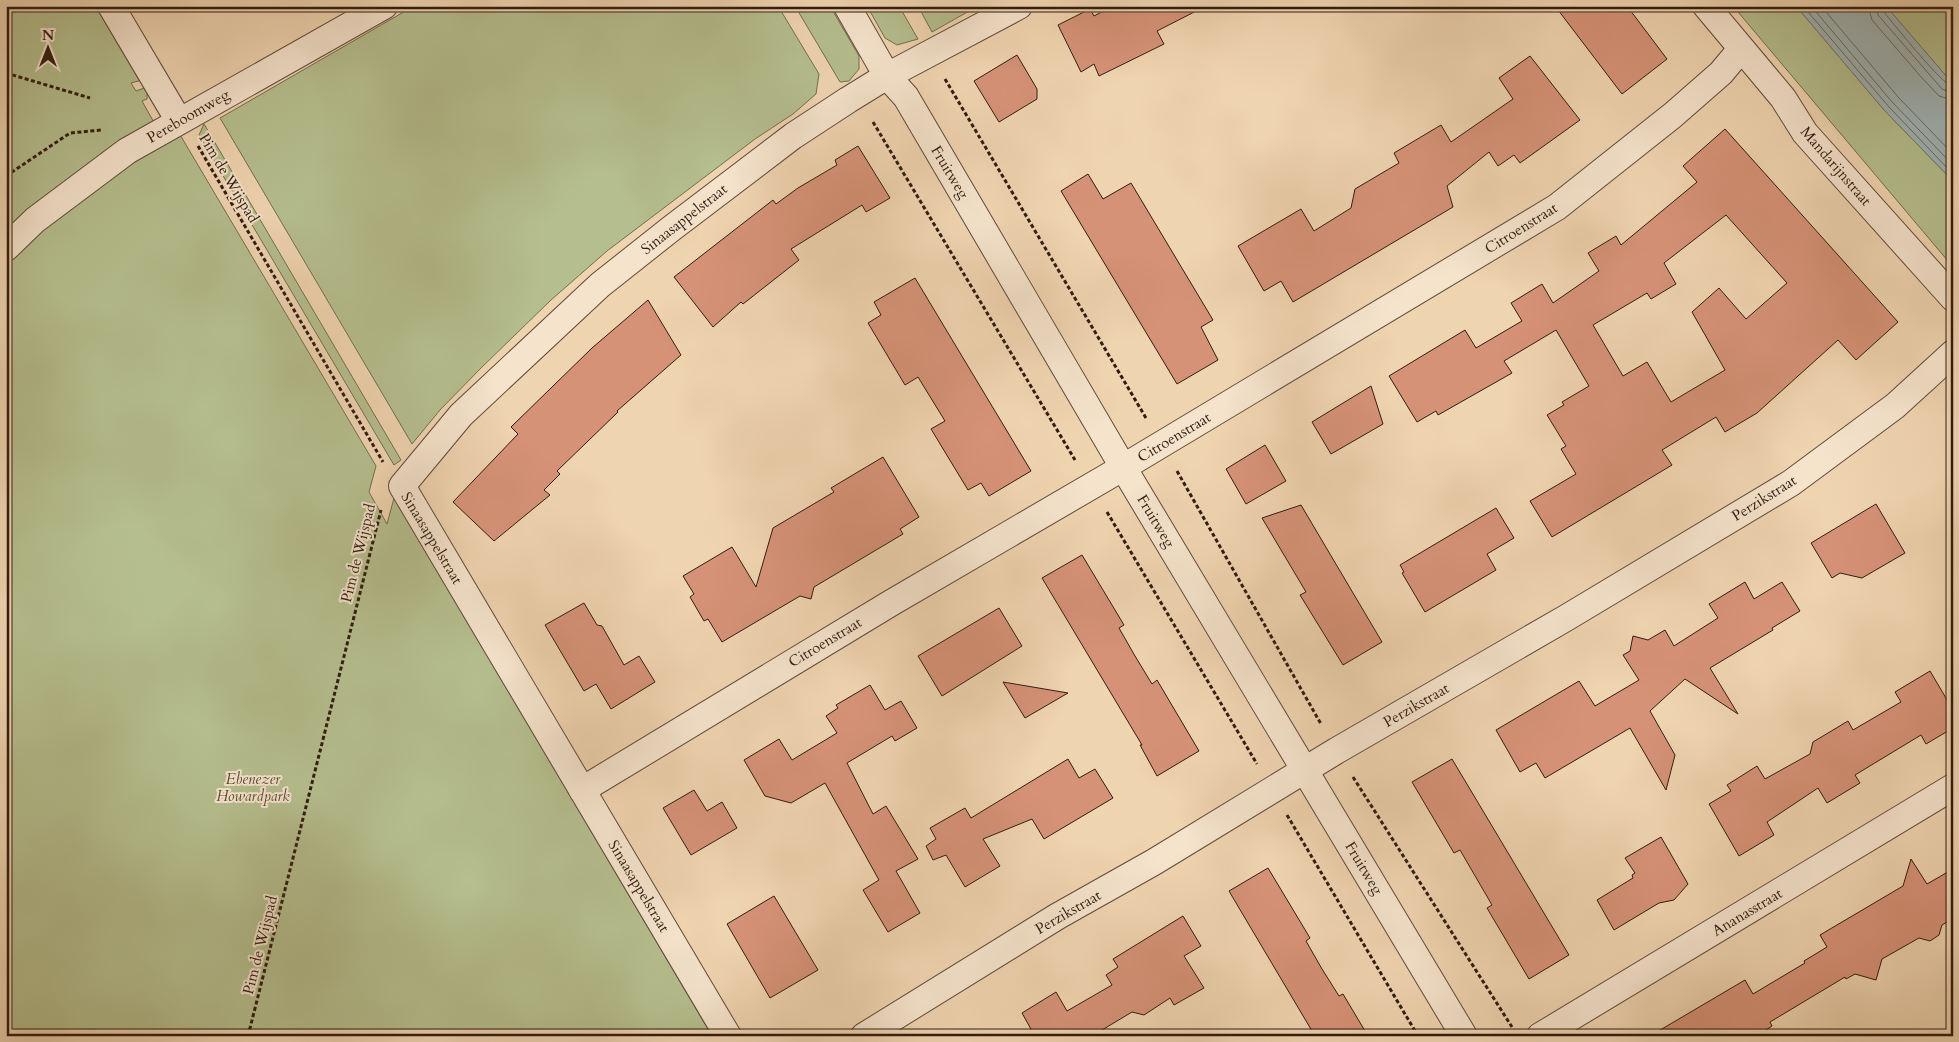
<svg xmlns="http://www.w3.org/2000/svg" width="1959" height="1042" font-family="Cardo,serif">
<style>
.green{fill:#b5be8e;stroke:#736d50}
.water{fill:#9fb5b7;stroke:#737875}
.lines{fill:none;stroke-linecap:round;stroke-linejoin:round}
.shore{stroke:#686864;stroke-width:1}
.building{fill:#d69277;stroke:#311c11;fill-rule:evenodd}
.street-casing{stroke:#604a39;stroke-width:28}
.path{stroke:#311c11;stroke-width:3;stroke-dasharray:4 2.5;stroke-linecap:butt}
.street{stroke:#f5e3cc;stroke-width:26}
.labels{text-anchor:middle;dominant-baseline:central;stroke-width:4;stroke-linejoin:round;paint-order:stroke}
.street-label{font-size:15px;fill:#311c11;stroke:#f5e3cc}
.park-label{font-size:15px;font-style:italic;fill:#594d36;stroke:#f5e3cc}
</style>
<rect width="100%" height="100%" fill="#efd4b0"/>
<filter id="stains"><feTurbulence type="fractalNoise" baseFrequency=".004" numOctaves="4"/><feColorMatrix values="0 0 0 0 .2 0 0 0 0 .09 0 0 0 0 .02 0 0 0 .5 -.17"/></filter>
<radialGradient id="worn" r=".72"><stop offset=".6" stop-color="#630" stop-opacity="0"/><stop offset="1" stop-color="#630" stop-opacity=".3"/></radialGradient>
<g class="green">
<path d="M6,6H97L142,80L131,83L136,91L147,87V99L142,101L165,142L179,133L376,466L369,492L387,524L394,498L712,1036H6Z"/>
<path d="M414,6H778L819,74L816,94L793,114L755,139L607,251L551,300L480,369L440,410L412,444L220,118Z"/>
<path d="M795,6H830L859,56V69L849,81L840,82Z"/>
<path d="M867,6H899L918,39L897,45L885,38Z"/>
<path d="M918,6H978L932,32Z"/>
<path d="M1733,6H1796L1885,111L1953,181V267Z"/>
<path d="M1886,6H1953V84Z"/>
<path d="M204,124L401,460L394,465L199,135Z"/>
</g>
<path class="water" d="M1796,6H1886L1953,84V181L1885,111Z"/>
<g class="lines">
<g class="shore">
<path d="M1803,6L1889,107L1953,174"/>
<path d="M1811,6L1893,103L1953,165"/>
<path d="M1821,6L1899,98L1953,154"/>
<path d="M1868,6L1872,20L1922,78L1939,96L1953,100"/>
<path d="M1876,6L1878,15L1942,89L1953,93"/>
<path d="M1882,6L1883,11C1894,24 1942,85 1953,87"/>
</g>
</g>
<g class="building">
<path d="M1113,6H1206L1157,31L1164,44L1099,76L1094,64L1081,72L1058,25L1090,9L1094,16Z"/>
<path d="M1555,6H1627L1667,59L1622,94Z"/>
<path d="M1017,55L1037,89V99L999,122L974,81Z"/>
<path d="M1530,56L1580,120L1520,163L1514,155L1498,166L1489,152L1447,186L1453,207L1293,302L1281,281L1264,291L1238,246L1301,209L1314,231L1351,208L1355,189L1399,163L1394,153L1441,125L1451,142L1513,99L1499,78Z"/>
<path d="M1725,129L1898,322L1856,360L1838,340L1757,413L1725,432L1716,417L1662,450L1672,465L1552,537L1530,501L1576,474L1561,449L1566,446L1547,415L1564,405L1562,402L1589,386L1556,330L1504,361L1512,373L1438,415L1436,411L1417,422L1389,376L1465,330L1476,348L1522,321L1511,303L1542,284L1553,303L1599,271L1588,253L1616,236L1621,245L1697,182L1683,166ZM1726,215L1787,283L1746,319L1719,288L1692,312L1725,370L1671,402L1647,362L1623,376L1593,325L1647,293L1651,299L1676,284L1664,263Z"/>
<path d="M858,146L890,198L866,212L862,205L791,249L799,260L743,304L741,302L713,327L674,277L773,200L776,204L798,188L837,165L835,160Z"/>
<path d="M1088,174L1103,199L1131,183L1213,320L1201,327L1218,360L1177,384L1061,191Z"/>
<path d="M915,278L1031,471L989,496L981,483L968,490L931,429L945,421L918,377L905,385L868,323L881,315L874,302Z"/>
<path d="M648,300L681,355L617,411L618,412L557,471L560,474L544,490L550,495L494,541L453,502L518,434L511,427L592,348Z"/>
<path d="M1371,386L1383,424L1331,454L1312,422Z"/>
<path d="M1265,445L1286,481L1246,504L1226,469Z"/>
<path d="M883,457L919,517L900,529L903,534L814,587L811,599L800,596L722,642L708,619L704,621L690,597L694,594L683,576L732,547L756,587L773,528L834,492L831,488Z"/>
<path d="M1876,504L1905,553L1862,578L1840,573L1832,578L1811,543Z"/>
<path d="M1301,505L1382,642L1343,665L1300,595L1306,592L1262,518Z"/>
<path d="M1496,508L1514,538L1487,554L1496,570L1425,612L1402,573L1404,572L1400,565Z"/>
<path d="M1082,555L1124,625L1119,628L1135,656L1152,684L1157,680L1199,751L1157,776L1140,745H1142L1042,578Z"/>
<path d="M1745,582L1754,599L1782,582L1800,611L1772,628L1773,630L1710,668L1738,714L1685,679L1650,711L1675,755L1666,790L1630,728L1545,778L1536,763L1520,772L1496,730L1579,681L1595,706L1639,680L1623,655L1630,651L1633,636L1648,640L1665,630L1674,646L1718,618L1709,604Z"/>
<path d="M584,603L597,625L602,626L624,665L639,656L655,682L611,709L596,684L584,691L545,625Z"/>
<path d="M999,608L1022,646L942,696L918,656Z"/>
<path d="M1930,671L1953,710V728L1926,744L1921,735L1855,775L1860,783L1827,803L1818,788L1767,822L1774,835L1739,856L1709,804L1731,791L1727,785L1757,766L1765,779L1810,754L1813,742L1848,721L1853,730L1901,702L1895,692Z"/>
<path d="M1003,682L1068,693L1025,718Z"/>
<path d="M870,685L885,710L901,701L917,728L895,741L892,736L847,763L873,814L886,806L918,859L896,871L920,913L888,932L863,890L879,880L825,783L791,803L765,796L744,760L779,739L792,760L837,733L826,716L838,708L836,705Z"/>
<path d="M1068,759L1079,778L1095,769L1113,798L1044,839L1032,819L983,839L1000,866L965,887L946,855L933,860L926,846L936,839L930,828L965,808L971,818Z"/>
<path d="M1452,759L1569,955L1529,979L1487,908L1492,905L1460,850L1454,853L1412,782Z"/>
<path d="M694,790L707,811L722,802L737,828L691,855L663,808Z"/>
<path d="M1661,837L1688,884L1674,900L1659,903L1614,930L1597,900L1633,878L1632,875L1635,873L1625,858Z"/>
<path d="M1911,859L1927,884L1953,869V918L1942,925L1939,935L1930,941L1919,938L1882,959L1876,980L1855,974L1846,979L1845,977L1770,1022L1772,1026L1757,1036H1650L1745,980L1753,994L1805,963L1804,961L1827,947L1820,935L1903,886Z"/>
<path d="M1268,868L1310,938L1306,941L1322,969L1339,996L1343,994L1368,1036H1315L1242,913L1229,891Z"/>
<path d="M774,896L818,970L770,998L727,924Z"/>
<path d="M1183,916L1201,946L1184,956L1204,988L1174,1005L1170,998L1144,1015L1132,1012L1092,1036H1024L1032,1031L1022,1013L1056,992L1067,1011L1112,985L1106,975L1118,967L1113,959Z"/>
</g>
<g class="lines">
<defs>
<g id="street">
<path d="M111,6L179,121"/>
<path d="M847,6L887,76L906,97L1123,467L1464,1036"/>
<path d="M1706,6L1783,98L1805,133L1953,298"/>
<path d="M6,248L35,220L127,151L384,6"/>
<path d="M582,790L891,603L1112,474L1557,207L1673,115L1721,73L1741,49"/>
<path d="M728,1036L402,486L461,415L600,285L672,228L793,136L848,100L887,76L1019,6"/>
<path d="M864,1036L1058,916L1154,862L1336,751L1566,618L1791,483L1895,406L1953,353"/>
<path d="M1540,1036L1953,787"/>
</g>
</defs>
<use href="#street" class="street-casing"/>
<g class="path">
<path d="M6,73L90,98"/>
<path d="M945,79L1146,418"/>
<path d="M873,122L1075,460"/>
<path d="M198,146L383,462"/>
<path d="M6,176L70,133L102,130"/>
<path d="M1177,471L1321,724"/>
<path d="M1107,512L1257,764"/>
<path d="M1353,777L1512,1027"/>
<path d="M1287,815L1418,1036"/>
<path d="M248,1036L381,510"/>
</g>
<use href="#street" class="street"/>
</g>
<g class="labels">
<g class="street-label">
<text transform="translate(188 116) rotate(-30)">Pereboomweg</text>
<text transform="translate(1836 166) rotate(49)">Mandarijnstraat</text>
<text transform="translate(950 172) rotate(59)">Fruitweg</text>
<text transform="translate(229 178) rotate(59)">Pim de Wijspad</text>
<text transform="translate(684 219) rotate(-38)">Sinaasappelstraat</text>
<text transform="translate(1521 228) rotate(-32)">Citroenstraat</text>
<text transform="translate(1174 437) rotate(-31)">Citroenstraat</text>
<text transform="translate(1764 498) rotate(-32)">Perzikstraat</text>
<text transform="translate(1156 521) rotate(59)">Fruitweg</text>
<text transform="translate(432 538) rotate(59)">Sinaasappelstraat</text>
<text transform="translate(358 553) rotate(-76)">Pim de Wijspad</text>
<text transform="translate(825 642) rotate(-31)">Citroenstraat</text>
<text transform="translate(1416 705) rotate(-30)">Perzikstraat</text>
<text transform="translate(1364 868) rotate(59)">Fruitweg</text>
<text transform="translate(639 886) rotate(59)">Sinaasappelstraat</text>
<text transform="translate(1068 912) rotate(-30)">Perzikstraat</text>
<text transform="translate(1747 912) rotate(-31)">Ananasstraat</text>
<text transform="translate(260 945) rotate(-76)">Pim de Wijspad</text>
</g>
<g class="park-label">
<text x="253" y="779">Ebenezer<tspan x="253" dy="17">Howardpark</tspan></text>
</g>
</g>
<rect width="1959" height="1042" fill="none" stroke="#efd4b0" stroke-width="25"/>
<rect x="8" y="8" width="1944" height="1027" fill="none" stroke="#311c11" stroke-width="2.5"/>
<rect x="12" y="12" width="1934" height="1017" fill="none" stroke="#311c11"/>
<g transform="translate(48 48)" stroke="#f5e3cc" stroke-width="4" paint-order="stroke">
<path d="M0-4L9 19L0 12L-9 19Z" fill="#311c11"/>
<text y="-8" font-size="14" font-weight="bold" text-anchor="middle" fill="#311c11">N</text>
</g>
<rect width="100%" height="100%" filter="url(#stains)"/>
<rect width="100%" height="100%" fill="url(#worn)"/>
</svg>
